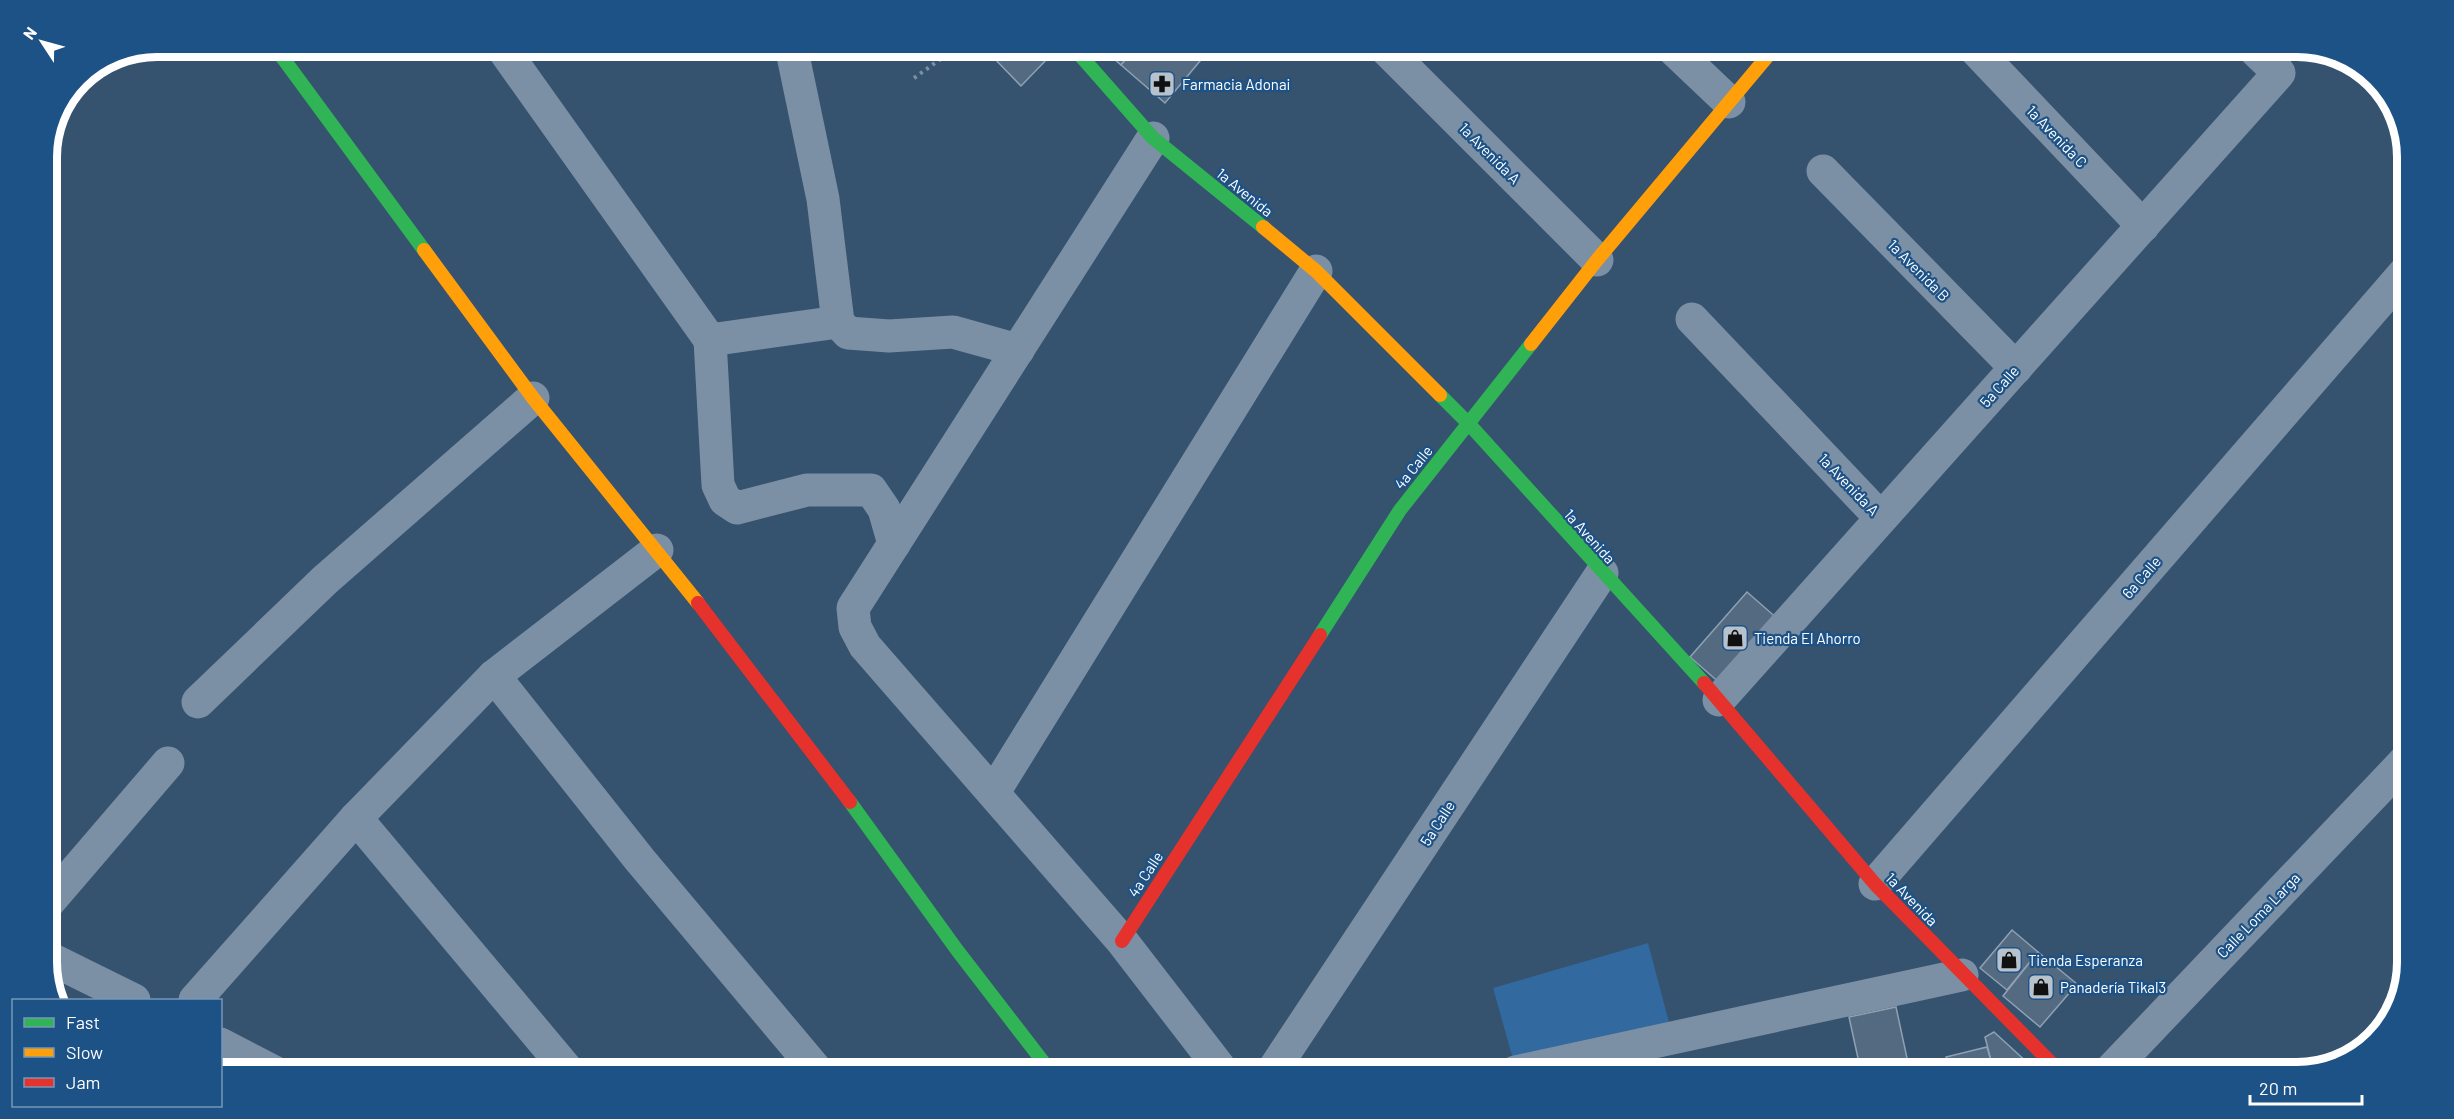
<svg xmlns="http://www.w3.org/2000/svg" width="2454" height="1119" font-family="Barlow,sans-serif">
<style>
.green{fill:#32699e}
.building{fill:#536a81;stroke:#90a1b3;stroke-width:1.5}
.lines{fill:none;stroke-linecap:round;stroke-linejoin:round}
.path{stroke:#7c90a5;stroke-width:4;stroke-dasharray:3 4.5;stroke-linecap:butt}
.street{stroke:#7c90a5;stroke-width:33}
.fast{stroke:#30b455;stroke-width:14}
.slow{stroke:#ff9f0a;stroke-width:14}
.jam{stroke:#e5322d;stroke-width:14}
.labels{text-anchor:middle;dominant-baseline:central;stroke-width:4.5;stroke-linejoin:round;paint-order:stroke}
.poi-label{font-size:15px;fill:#fff;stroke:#1d5287;text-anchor:start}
.street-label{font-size:15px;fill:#fff;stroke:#1d5287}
.rim{fill:none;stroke:#fff;stroke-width:8}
</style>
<rect width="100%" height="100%" fill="#35526f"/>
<path class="green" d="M1648,943L1670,1026L1516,1070L1493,988Z"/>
<g class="building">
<path d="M995,46H1038L1049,57L1021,86L989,53Z"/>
<path d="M1099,46H1137L1121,65Z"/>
<path d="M1137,46H1195L1205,55L1165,103L1121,65Z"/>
<path d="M1747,592L1779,620L1722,685L1690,657Z"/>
<path d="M2012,930L2038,952L2007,990L1980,968Z"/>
<path d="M2038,952L2077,984L2040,1027L2003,996Z"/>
<path d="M1896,1007L1910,1072H1861L1849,1017Z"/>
<path d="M1994,1032L2029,1064V1072H1994L1985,1037Z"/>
<path d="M1987,1047L1994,1072H1951L1946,1057Z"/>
</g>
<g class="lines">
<path class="path" d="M914,78L959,46"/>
<g class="street">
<path d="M501,46L710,340L838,322"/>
<path d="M791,46L823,199L838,322L848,333L889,336L953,332L1018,350"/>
<path d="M1383,46L1597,260"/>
<path d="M1670,46L1729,102"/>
<path d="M1972,46L2143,226"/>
<path d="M1153,138L853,608L855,627L865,646L1122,941L1223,1072"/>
<path d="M1823,171L2016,368"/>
<path d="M1692,319L1881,518"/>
<path d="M710,340L718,485L725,500L737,508L807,490H871L884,509L894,544"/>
<path d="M494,676L640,860L818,1072"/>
<path d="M1719,700L2279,73L2251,46"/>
<path d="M198,702L325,580L533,398"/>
<path d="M994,792L1316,271"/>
<path d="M356,818L569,1072"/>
<path d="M1875,884L2407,270"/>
<path d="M47,904L168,763"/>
<path d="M47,957L134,1000"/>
<path d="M195,1000L356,818L494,676L657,550"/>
<path d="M220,1044L274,1072"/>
<path d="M1272,1072L1602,573"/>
<path d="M1515,1072L1962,975"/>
<path d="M2109,1072L2407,759"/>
</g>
<g class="fast">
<path d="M274,46L424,250"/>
<path d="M1072,46L1153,138L1263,227"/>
<path d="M1440,395L1469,424L1704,683"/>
<path d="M1320,635L1400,510L1531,344"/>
<path d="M850,802L957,950L1051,1072"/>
</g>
<g class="slow">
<path d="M1263,227L1316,271L1440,395"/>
<path d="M424,250L533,398L698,603"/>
<path d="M1531,344L1597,260L1776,46"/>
</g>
<g class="jam">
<path d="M698,603L850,802"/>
<path d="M1704,683L1875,884L2060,1072"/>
<path d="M1122,941L1320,635"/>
</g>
</g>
<defs>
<symbol id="pharmacy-square" viewBox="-11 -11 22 22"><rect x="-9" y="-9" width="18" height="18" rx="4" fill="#b8c2cd" stroke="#1d5287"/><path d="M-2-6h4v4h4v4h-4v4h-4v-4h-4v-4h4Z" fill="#111"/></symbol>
<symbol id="shop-square" viewBox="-11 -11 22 22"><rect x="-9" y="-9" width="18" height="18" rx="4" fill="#b8c2cd" stroke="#1d5287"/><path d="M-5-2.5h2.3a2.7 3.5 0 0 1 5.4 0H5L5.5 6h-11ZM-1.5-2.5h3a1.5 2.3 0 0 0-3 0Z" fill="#111"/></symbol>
</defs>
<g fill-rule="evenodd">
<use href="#pharmacy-square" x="1147" y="69" width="30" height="30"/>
<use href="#shop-square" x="1720" y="623" width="30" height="30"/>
<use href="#shop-square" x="1994" y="945" width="30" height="30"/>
<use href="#shop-square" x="2026" y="972" width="30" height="30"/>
</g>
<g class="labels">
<g class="poi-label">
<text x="1182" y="84">Farmacia Adonai</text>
<text x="1754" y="638">Tienda El Ahorro</text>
<text x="2028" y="960">Tienda Esperanza</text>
<text x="2060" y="987">Panadería Tikal3</text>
</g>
<g class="street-label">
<text transform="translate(2057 136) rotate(46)">1a Avenida C</text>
<text transform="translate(1490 153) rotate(45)">1a Avenida A</text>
<text transform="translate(1245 192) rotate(39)">1a Avenida</text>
<text transform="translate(1919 270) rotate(45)">1a Avenida B</text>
<text transform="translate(1999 386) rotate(-48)">5a Calle</text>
<text transform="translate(1413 467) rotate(-51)">4a Calle</text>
<text transform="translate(1849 484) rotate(46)">1a Avenida A</text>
<text transform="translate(1590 536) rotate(48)">1a Avenida</text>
<text transform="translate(2141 577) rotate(-49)">6a Calle</text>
<text transform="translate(1437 823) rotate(-57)">5a Calle</text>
<text transform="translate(1145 874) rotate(-57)">4a Calle</text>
<text transform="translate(1912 899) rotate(46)">1a Avenida</text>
<text transform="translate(2258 915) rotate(-46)">Calle Loma Larga</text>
</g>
</g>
<path d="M0 0H2454V1119H0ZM157 57H2297A100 100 0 0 1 2397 157V962A100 100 0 0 1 2297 1062H157A100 100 0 0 1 57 962V157A100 100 0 0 1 157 57Z" fill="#1d5287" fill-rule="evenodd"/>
<path class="rim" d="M157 57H2297A100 100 0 0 1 2397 157V962A100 100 0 0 1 2297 1062H157A100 100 0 0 1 57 962V157A100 100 0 0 1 157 57Z"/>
<rect x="12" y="999" width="210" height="108" fill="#1d5287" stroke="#7797b7" stroke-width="1.5"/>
<rect x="24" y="1018" width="30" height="9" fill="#30b455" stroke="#7797b7" stroke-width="1.5"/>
<text x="66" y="1029" font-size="18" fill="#ffffff">Fast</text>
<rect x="24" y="1048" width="30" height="9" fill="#ff9f0a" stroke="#7797b7" stroke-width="1.5"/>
<text x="66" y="1059" font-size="18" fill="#ffffff">Slow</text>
<rect x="24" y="1078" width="30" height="9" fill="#e5322d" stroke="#7797b7" stroke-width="1.5"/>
<text x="66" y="1089" font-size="18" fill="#ffffff">Jam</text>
<g transform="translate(42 42) rotate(306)" stroke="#1d5287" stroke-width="4.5" paint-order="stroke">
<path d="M0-4.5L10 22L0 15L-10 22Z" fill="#ffffff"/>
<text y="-9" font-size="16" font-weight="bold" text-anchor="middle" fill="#ffffff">N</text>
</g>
<path d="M2250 1095v9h112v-9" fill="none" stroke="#ffffff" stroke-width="3"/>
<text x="2259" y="1095" font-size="18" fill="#ffffff" stroke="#1d5287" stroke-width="4.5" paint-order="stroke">20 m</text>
</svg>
